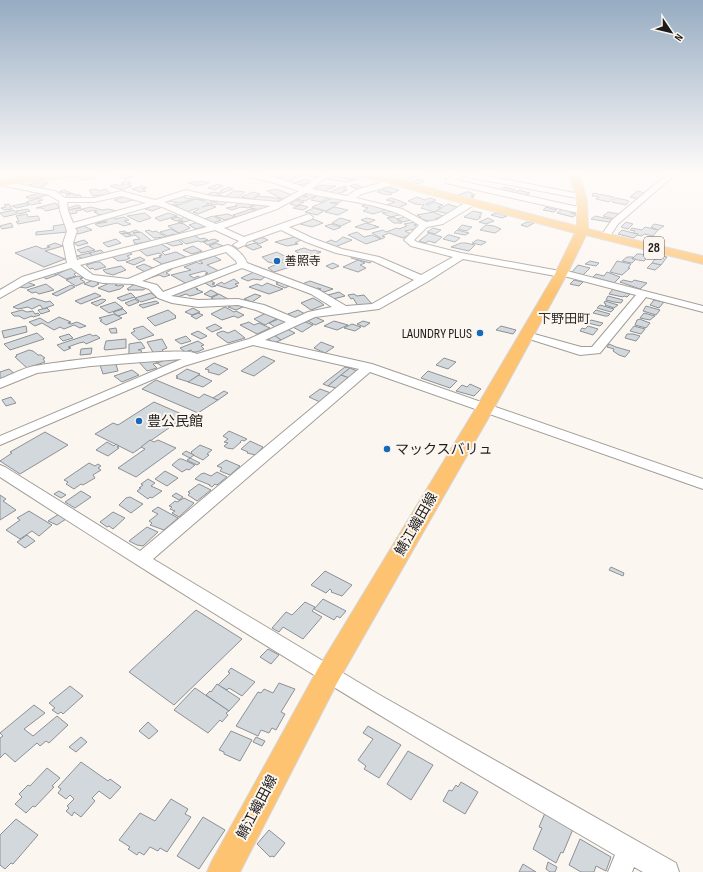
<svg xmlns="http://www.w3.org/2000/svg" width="703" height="872" font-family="'Sofia Sans Condensed','Noto Sans JP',sans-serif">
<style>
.green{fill:#eed7c3}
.building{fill:#d3d8dd;stroke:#8c9196}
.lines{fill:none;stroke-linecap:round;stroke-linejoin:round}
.minor-casing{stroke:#a29d98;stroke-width:2}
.major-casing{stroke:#d6d6d6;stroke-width:2}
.minor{fill:#fff;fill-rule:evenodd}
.major{fill:#fdc371;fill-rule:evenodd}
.poi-dot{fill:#176ab8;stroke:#fcf6f1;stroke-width:1.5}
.labels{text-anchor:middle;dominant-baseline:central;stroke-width:4;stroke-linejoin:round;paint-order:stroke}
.far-poi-label{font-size:12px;fill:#1e1c1a;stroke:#fcf6f1;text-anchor:start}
.shield{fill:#fcf6f1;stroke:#615d5a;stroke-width:1}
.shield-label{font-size:13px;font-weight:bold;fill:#1e1c1a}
.far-quarter-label{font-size:13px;fill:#302c28;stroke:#fcf6f1}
.poi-label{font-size:14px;fill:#1e1c1a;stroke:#fcf6f1;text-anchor:start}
.street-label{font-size:14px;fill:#1e1c1a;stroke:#fcf6f1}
</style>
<rect width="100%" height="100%" fill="#fcf6f1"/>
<path class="green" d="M0,172H39L33,174V176L31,177L0,179Z"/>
<g class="building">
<path d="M115,172H130L132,173L128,174L132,176L128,177H133L125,179L119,177L122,176L113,174L117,173Z"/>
<path d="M267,172H279L276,173L281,174L286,172H293L276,179L263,176L271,173Z"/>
<path d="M297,172H312L308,173L313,175L317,173L323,174L316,177L302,175L288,182L278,179Z"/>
<path d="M392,172L409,173L424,172L405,182L393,179L401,174H398L392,177L385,175Z"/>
<path d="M91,173L95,175L91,176L95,178L83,180L73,177Z"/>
<path d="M336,176L342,177L353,180L348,182L327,179Z"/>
<path d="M349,176H354L363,177L356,180L345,178Z"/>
<path d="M305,179L313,182L299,185L293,183Z"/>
<path d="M418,179L425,181L418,184L411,183Z"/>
<path d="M40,181L48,183L38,189L26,186Z"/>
<path d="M126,181L131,183L127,184L132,186L122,190L110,186L116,184L119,186L124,184L121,183Z"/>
<path d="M204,181L209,183L198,186L188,183Z"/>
<path d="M218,184L223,186L215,190L208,188Z"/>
<path d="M355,184L365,188L359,190L350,186Z"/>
<path d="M323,185L331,186H336L325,191L313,190L317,187Z"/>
<path d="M142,186L147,188L142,189L146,191L140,192L132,189Z"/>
<path d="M344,186L347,187L343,189L347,190L343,192L334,195L327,193Z"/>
<path d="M229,187L233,189L217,195L224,196L223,197L205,195L213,192L218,193L222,191L221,190Z"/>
<path d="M504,187L515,190L510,193L500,190Z"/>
<path d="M385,188H392L399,190L393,193L383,190Z"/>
<path d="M97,189L98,191L106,189L111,194L93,196L89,190Z"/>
<path d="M277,189L289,194L294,195L282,199L267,191Z"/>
<path d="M64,190L76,195H80L82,198L68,199L66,195L71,194L59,192Z"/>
<path d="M381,190H383L392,194L387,195L377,192Z"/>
<path d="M519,190L526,192L530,193L526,195L514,193Z"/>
<path d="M234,191H239L245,192L237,198L224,197Z"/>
<path d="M638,191L645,193L639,199L630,197Z"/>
<path d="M43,192L53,194L30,199L26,197Z"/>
<path d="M253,192L260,194L252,199L241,197Z"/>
<path d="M466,192H470L475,195L471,196L474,197L470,199L456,196Z"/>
<path d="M308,193L317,195L305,201L296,199L302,196L307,197H308L304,196Z"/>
<path d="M593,193L614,197L609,202L596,199L599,197L592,196Z"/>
<path d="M318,195L331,197L321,202L311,200Z"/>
<path d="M126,196L136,199L122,203L114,200Z"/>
<path d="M181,196L189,199L197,196L209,198L205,200L195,199L179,203L163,200Z"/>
<path d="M258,196L269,197L281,199L276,202L253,200Z"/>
<path d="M417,197L425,200L430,198L436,200L426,204L428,205L434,202L443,205L438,207L441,208L434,212L421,208L424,205L415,204L408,201Z"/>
<path d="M40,198L43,200L38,201L41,203L31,205L26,202Z"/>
<path d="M333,198L343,200L338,203L333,202L330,203L338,204L326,211L312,207Z"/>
<path d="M391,198L400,201L407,204L398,208L386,205L395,202L386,200Z"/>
<path d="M615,198L626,200L629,201L626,205L612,202Z"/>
<path d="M196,199L203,201L208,199L212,201L210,202H217L213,201L216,199L229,201L223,205L217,204L215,205L206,203L209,205L202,207L210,205L216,207L198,214L193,212L199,209L197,208L187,212L175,208L178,206L171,205L175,204L179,205Z"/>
<path d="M296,200L302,202H304L297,206L290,204Z"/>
<path d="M241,202L255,204L248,208L241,207L232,210L226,208L237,206H235Z"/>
<path d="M26,203L29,205L17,208L12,206Z"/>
<path d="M56,203L59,208L46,211L42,208H36Z"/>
<path d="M258,203L270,204L262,210L250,208Z"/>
<path d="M9,204L12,209L4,210L1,208L6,207L4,205Z"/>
<path d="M158,204L165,206L152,211L145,209Z"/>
<path d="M366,204L373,206L386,210L373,214L363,211L368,208L362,206Z"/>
<path d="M448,204L460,208L449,214L436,211Z"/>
<path d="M78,205L81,207L69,210L68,208Z"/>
<path d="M301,205L308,207L303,210L293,208Z"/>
<path d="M91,207L102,210L108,209L117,211L102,216L94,212L97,211L94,210L87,212L82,209Z"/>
<path d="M334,207L348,210L338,215L325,212Z"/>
<path d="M546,207L553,209L557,210L554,212L543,210Z"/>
<path d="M80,208L82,210L76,211L77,213L69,214L68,210Z"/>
<path d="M314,208L324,211L317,215L305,212Z"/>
<path d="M28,209L30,211L19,214L16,211Z"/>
<path d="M251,209L259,211L249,215L245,214L248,215L239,218L233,215Z"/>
<path d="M562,209L572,211L571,213L577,214L573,217L557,213Z"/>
<path d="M14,210L17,214L4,217L0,213Z"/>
<path d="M392,211L403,214L391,217L382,213Z"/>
<path d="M473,211L482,213L479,217H481L477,220L464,217Z"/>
<path d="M433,212L443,216L435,219L439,220L432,222L419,218L421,217L417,215Z"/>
<path d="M608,212L619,214L614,219L603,216Z"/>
<path d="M145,213L151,218L139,222L127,216Z"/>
<path d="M168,213L177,216L160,221L155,218Z"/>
<path d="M495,213L500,214L507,216L502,218L491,215Z"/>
<path d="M27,214L28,217L38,216L40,220L18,224L16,222L19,221L16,216Z"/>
<path d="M228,214L235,217L225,220L215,216Z"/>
<path d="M186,216L192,220L180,223L178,222L183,221L180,220L176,221L171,219L178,217L181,219Z"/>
<path d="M213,216L221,220L210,224L201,220Z"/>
<path d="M407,216L411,220L403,222L397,219Z"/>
<path d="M595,216L614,220L609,222L591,219Z"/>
<path d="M113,217L115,219L124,217L129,220L124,221L131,224L124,226L117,223L100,227L95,224L107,222L106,221L98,223L96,222Z"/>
<path d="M394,217L402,223H394L387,218Z"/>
<path d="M340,218L351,221L341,226L332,223Z"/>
<path d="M367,218L375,220L369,223L361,220Z"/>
<path d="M488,218L494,221L486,224L479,222Z"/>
<path d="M313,219L323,223L312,227L300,224Z"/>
<path d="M198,222L207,226L196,229L189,225Z"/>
<path d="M415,222L418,224L414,225L419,228L405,231L411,234L403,238L389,233L382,236L385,237L382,239L372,233L383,230L386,232L397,228L399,229L407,226L404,224Z"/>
<path d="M527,222H531L534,223L527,227L521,225Z"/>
<path d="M626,222L633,224L628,229L621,227Z"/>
<path d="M11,223L13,227L2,229L0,226Z"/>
<path d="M179,223L184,224L190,228L179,233L168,226Z"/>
<path d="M366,223L376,226H375L379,227L367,230L355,227Z"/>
<path d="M66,224L68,232L36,235V232L54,230L53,226Z"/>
<path d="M331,224L341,227L334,230L325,226Z"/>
<path d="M654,224L664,226L658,230L651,227Z"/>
<path d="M462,225L472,227L467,231L458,229Z"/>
<path d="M486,225L494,226L501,229L495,233L480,230Z"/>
<path d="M84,226L92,230L78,234L75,233L77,232L74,229Z"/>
<path d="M645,227L658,230L653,236L644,234L642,236L637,235L638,234L633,233L635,231L630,230L632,228L642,230Z"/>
<path d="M433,228L441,230L435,234L427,232Z"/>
<path d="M171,229L180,234L176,235L174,234L167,236L160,232Z"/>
<path d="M136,230L139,232L133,233L141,232L152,241L135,244L133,240L140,239L135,235L126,237L122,234L126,233L131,235L129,233H124L121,234L119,232L124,231L128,233Z"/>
<path d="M150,230L152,232L156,231L166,237L154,238L145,231Z"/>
<path d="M457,230L469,233L465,235L454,233Z"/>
<path d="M622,230L633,233L638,234L634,238L618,234Z"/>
<path d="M357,232L364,237L372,235L381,239L366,244L348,235Z"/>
<path d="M429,233L442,237L435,243L429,241L425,243L419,241Z"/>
<path d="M193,234L200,239L204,238L208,240L201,242L198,241L186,244L178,238Z"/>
<path d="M448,235H450L460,238L455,242L443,239Z"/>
<path d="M294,237L301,240L295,243L298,244L287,246L275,242Z"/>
<path d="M343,237L352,240L335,247L325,243L331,240L336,242Z"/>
<path d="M260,238H264L268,240L259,244L253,241Z"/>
<path d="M116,239L121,243L108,247L103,243Z"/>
<path d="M214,239L219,241L208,245L203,242Z"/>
<path d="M84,240L88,243L78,246L74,243Z"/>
<path d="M178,240L183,244L173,246L163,242Z"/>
<path d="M477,240H479L486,242L481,245L472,243Z"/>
<path d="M55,243L63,246L45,251L65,259L44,267L15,253L36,246L43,249L50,247L47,246Z"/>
<path d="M159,243L170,249L162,252L165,255L176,252L186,257L162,264L153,259L161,257L159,256L162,255L159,253L147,256L138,249Z"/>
<path d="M216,243L223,246L215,249L209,246Z"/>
<path d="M255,243L262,247L253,250L245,246Z"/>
<path d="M461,243H466L475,245L469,251L451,247Z"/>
<path d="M88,246L95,250L81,253L77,250Z"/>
<path d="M193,246L202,251L192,254L183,250Z"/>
<path d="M304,248L312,251L314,250L321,252L313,255L306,253L302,255L295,251Z"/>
<path d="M101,250L104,253L94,257L89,253Z"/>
<path d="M129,252L132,254L127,256L130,258L126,260L118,261L111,256Z"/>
<path d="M277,252L288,258L280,261L284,263L292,260L300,264L274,272L268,268L277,264L268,262L262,257Z"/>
<path d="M89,253L93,256L83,259L77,256Z"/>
<path d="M637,254H641L649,256L644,261L632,259Z"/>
<path d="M658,255L667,257L661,265L652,263Z"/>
<path d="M214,256L221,260L207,265L219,271L208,276L205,274L208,273L204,271L189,275L194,278L198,276L202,279L187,284L171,275L191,270L184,267L197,262L200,264L203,263L199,261Z"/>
<path d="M352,256L373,260L370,263L351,258Z"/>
<path d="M140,257L145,260L134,265L126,262Z"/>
<path d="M627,257H633L632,259H636L632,263L622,261Z"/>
<path d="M358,260L365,263L360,265L366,268L358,272L343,267Z"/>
<path d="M590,261L599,263L596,266L585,264Z"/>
<path d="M617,261L631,264L628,268H630L622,275L610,272Z"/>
<path d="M96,262H100L106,267L95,270L93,268L90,269L86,265Z"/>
<path d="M333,263L339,266L332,269L326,266Z"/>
<path d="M652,263L661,265L655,270L647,268Z"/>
<path d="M144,264L153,268L145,272L136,267Z"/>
<path d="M578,265L590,268L583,275L572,272Z"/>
<path d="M121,266L126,270L113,275L106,273L103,270Z"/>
<path d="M71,268L78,272L74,274L76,276L66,279L57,274Z"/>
<path d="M168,268L172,269L166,273L170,275L164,277L159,275L150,278L146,276Z"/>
<path d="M254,272L267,275L261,280L253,279L248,281L241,278Z"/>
<path d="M607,272L620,277L614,283L593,277L596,274L604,276Z"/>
<path d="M53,273L57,275L46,279L42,276Z"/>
<path d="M78,276L83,278L80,279L85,282L76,286L66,280Z"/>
<path d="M234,279L239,283L235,284L238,286L230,289L216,285L222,282L224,284Z"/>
<path d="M93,280L99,282L97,283L99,284L93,287L84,284Z"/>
<path d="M209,280L215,283L212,284L216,286L212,287L203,282Z"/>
<path d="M574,280L583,282L579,286L570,284Z"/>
<path d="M623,280L632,282L634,280L647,283L640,289L620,282Z"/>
<path d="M280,281L291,285L285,288L276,284L278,283L276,282Z"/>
<path d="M310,281L333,289L324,292L318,290L321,289L318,288L313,290L302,284Z"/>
<path d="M27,282L35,285L26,288L19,287Z"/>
<path d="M112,282L117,284L115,285L118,286L121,285L124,286L120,289L109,292L98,288Z"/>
<path d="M136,283L148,287L143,290H128H129L127,289Z"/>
<path d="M267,283L283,289L269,294L249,287L257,284L262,286Z"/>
<path d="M46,284L54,290L39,294L36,292L32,293L27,290Z"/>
<path d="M71,285L75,287L57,296L52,294Z"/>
<path d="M194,287L198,289H196L203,292L194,295L190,296L186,294L175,298L171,296Z"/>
<path d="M613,289L630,294L627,297L624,296L623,297L609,294Z"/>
<path d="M211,290L218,294L211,297L204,294Z"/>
<path d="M339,292L345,296L333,299L328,295Z"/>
<path d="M95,293L101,296L81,304L75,301Z"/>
<path d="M131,293L135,297L122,301L117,298Z"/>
<path d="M151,293L157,297L141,302L135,298Z"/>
<path d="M219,294L228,299L220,302L211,298Z"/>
<path d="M255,294L261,296L252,302L244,299Z"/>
<path d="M354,294L357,296L364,295L372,304L358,306L353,298L351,299L348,295Z"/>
<path d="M608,296L623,300L621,303L614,302L606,300Z"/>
<path d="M33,298L46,302L50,301L54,305L43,309L40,305L32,309L28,307L18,309L13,307Z"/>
<path d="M313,298L320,302L324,305L311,310L301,303Z"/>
<path d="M102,299L106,300L104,302L97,306L91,303Z"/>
<path d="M135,299L139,302L129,306L125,303Z"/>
<path d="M654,300L664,302L659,308L650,305Z"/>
<path d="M156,301L159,303L143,308L139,305Z"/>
<path d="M605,301L618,305L614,308L605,305L606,304L604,303Z"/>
<path d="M115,302L123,308L109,313L100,307Z"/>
<path d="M237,303L245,306L236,310L228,307Z"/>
<path d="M600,305L614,309L611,312L597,308Z"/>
<path d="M646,306L660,310L656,315L643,311Z"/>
<path d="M225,307L234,312L236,311L244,315L238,318L234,316L222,320L211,314Z"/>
<path d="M47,308L50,311L41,314L38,310Z"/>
<path d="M193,308L200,312L192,315L185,312Z"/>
<path d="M123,309L127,313L118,316L113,312Z"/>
<path d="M22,310L27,312L33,311L35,314L38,313L40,315L33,317L32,316L24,319L19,316H14L11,313Z"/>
<path d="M168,310L176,316L175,317L176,318L155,326L147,318Z"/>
<path d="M298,310L305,314L294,318L288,314Z"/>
<path d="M596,310L610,314L608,316H605L593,313Z"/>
<path d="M268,312L278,318L265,325L254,319Z"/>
<path d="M198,313L203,315L196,319L191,316Z"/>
<path d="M644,313L655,316L650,320L640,318Z"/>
<path d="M114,314L122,318L106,325L100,321L102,320L99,318Z"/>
<path d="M59,317L71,322L68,323L71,324L77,322L86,326L80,328L74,325L64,329L60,327L54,330L42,323L35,326L29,322L40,318L48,323Z"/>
<path d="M315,317L322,320L324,321L315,325L308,321Z"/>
<path d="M281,318L289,321L275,327L269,323Z"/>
<path d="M640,319L642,320L650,323L646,328L635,325L637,320Z"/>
<path d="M591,320L603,323L600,326L588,323Z"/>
<path d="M303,321L313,325L302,332L291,326Z"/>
<path d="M334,321L348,325L337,330L324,326Z"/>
<path d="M363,321L370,323L364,327L357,324Z"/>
<path d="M249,322L254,325L259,323L270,328L257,334L240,325Z"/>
<path d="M215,324L222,328L212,332L206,328Z"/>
<path d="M352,324L361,327L355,331L344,328Z"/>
<path d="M26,326L27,332L4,338L2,331Z"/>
<path d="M143,326L154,335L139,340L131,333L135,331L133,329Z"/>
<path d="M501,326L516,330L513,334L496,330Z"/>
<path d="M588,326L598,329L593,335L580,331L582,328L585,329Z"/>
<path d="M634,326L645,329L641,334L630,331Z"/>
<path d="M116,328L117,333H111L109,329Z"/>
<path d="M287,329L295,333L281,340L273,335Z"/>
<path d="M235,330L245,338L228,343L217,335V333L223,331L228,333Z"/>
<path d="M198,331L207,336L201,339L191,334Z"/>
<path d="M37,333L44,339L10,350L4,344Z"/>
<path d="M69,334L73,338L63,341L59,337Z"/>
<path d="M90,334L93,336L96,335L100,338L86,344L84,342L79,343L68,347L71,348L64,351L57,345Z"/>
<path d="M627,334H633L640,336L636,341L625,338Z"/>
<path d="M274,335L281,340L274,343L267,338Z"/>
<path d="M186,336L191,341L181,344L175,340Z"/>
<path d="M126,339V348L105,350L104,349L106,341Z"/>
<path d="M162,339L167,348L162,350L164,352L154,354L147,342Z"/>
<path d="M198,341L204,345L201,346L204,349L197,352H193L191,350L185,352L180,348Z"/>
<path d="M141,342L145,348L138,350H141L142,354L129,357V344Z"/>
<path d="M321,342L334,347L325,353L314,348Z"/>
<path d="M609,344L616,347L630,351L625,357L619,355L613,351L614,349L607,347Z"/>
<path d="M92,348L91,354L80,355L81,349Z"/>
<path d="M29,350L33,351L38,355H41L45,358L43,359L45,362L27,368L15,357L17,356L16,355Z"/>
<path d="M263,356L275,361L254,376L241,371Z"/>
<path d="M153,358L157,363L153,364L157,368L147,371L138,361Z"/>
<path d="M171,358L177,361L163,367L157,363Z"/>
<path d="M444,358L456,362L448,369L436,365Z"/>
<path d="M115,361L118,371L103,374L100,365Z"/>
<path d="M214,363L228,369L219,375L208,372L209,370L205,369Z"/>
<path d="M345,367L350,368L328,386L323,384Z"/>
<path d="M350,368L357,371L349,378L341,375Z"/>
<path d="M9,369L16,375L0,382V372Z"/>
<path d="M187,369L200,374L189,382L176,378L178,377L176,376Z"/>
<path d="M132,370L139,375L122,382L114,376Z"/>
<path d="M428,371L457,381L450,388L421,378Z"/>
<path d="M199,375L212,381L203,387L188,382Z"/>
<path d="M341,375L349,378L336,388L328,386Z"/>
<path d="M156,380L199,398L204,394L218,400L198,413L142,389Z"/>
<path d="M470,384L481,389L474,396L456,391L462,385L467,387Z"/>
<path d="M320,389L331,393L320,402L309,397Z"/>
<path d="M224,391L228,393L218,400L213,398Z"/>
<path d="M11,397L16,403L6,406L2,400Z"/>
<path d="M154,402L186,416L133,453L95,434L113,423L118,425Z"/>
<path d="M229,431L247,439L244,441L242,440L240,442H241L233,449L227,448L224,446L228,443L224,442L228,439L223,436Z"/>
<path d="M45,432L68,445L20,474L0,461L12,453L10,452Z"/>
<path d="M150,440L154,442L158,440L176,448L136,477L118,468L145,449L141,447Z"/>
<path d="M250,441L263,447L256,455L247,453L248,452L241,449Z"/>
<path d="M107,442L114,446L116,444L119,446L117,447L119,448L108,456L96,450Z"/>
<path d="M200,445L212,450L207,454L209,455L203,460L191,454L192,453L191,452Z"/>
<path d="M186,451L194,455L190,458L182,454Z"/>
<path d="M190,458L200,463L197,465L187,460Z"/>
<path d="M179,459H182L195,465L189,470L187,469L182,472L172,465Z"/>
<path d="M226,460L240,466L230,475L220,471L222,468L217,466Z"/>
<path d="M89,463L95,466L98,464L101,466L98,468L101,470L93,475L95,478L83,485L81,484L74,489L66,484L68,482L64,480Z"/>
<path d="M165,471L178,478L167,486L155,479Z"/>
<path d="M217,472L227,477L217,485L215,484L212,487L209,485H210L195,479L201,474L204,473L211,476Z"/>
<path d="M148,479L155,483L151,486L162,491L152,498L150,497L148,499L137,491L141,488H139L143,485L141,484Z"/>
<path d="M199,484L211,490L197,501L188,495L190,493L188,492Z"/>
<path d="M59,491L66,495L61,498L54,494Z"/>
<path d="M81,491L91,497L75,508L65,502Z"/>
<path d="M176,493L183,497L179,500L172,496Z"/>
<path d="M0,495L6,499L3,501L16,510L0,520Z"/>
<path d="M130,497L143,504L131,513L119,505L126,498Z"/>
<path d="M184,498L194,503L179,517L172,513L175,511L170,509L172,507L169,506L175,501L177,502Z"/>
<path d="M158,507L178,518L164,530L150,525L152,523L149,521L158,514L152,511Z"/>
<path d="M29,511L52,525L39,536L32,531L20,539L6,530L20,520L17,518Z"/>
<path d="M113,512L125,518L113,529L109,526L107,527L100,522Z"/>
<path d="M59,514L66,519L57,525L48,521Z"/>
<path d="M147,527L158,532L143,546L137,545L129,541Z"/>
<path d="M27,535L35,541L25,548L17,542Z"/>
<path d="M611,567L624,573L623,576L609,570Z"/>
<path d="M325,571L352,585L342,596L331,592L332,591L330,589L326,593L311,585Z"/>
<path d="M323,599L346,611L340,618L337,616L334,620L314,609Z"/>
<path d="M305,602L315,607L312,611L322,617L303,639L283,627L279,632L272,628L286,612L292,615Z"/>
<path d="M196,610L242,639L174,705L129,672Z"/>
<path d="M268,649L279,655L271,664L260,657Z"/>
<path d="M231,668L255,682L242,696L229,688L227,690L218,685L230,673L228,672Z"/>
<path d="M279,683L295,689L281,712L285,714L276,730L272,728L269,733L261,730L258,736L236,726L258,692L261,693L264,689L273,693Z"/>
<path d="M217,684L240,699L229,711L206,695L210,691L211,692Z"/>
<path d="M70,686L83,696L63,714L61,712L58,714L52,710L55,708L49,703Z"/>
<path d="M195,688L229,711L226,713L228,715L222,722L220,720L208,733L174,710Z"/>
<path d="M34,705L45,713L24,729L33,736L57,716L68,725L49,743L46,741L40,746L37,743L15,762L5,753L0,758V738L3,736L0,733Z"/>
<path d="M148,722L158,731L149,739L139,731Z"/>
<path d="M368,726L401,745L379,778L364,769L366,766L358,760L373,739L363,733Z"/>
<path d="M231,731L252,740L240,761L224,754V752L219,750Z"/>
<path d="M81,737L87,742L76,752L69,747Z"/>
<path d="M256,737L265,741L262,746L253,742Z"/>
<path d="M408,751L433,765L411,800L387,784Z"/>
<path d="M81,762L108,781L110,779L121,787L110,799L99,791L92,798L95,801L81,817L74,812L72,816L66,811L69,808L67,806L74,799L70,795L66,799L58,793L61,789L58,787Z"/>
<path d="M47,768L60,778L52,786L54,787L35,807L33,806L26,813L15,804L22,797L19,794L28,785L30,786Z"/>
<path d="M461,782L478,792L465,814L443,801L449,790L452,791L456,785L458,787Z"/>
<path d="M171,799L188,809L185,814L191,817L167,852L160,848L158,851L150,847L144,855L139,852L137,855L128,849L130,847L119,840L140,813L155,821Z"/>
<path d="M545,813L573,829L563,853L561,852L556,863L533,849L542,828L539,827Z"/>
<path d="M203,817L225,830L199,869L177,856Z"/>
<path d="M16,819L38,835L13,864L11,863L5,869L0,865V835Z"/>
<path d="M269,830L285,843L274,857L272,856L270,857L257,844Z"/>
<path d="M580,839L611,857L606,871L596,866L594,872H581L569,865Z"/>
<path d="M548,862L557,867L555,872H550L546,869Z"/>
<path d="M523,864L536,872H519Z"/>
</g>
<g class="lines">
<defs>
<g id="minor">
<path d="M231,172C256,170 282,179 304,187L324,172H332L312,189L347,196L356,190L390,180H396V184L362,194L356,198L402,209L426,222L437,220L468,201H474L475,203L474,205L443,224L427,227L414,240L417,242L461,253L560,271L563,270L703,306V312L646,297L600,353L580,355L523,337L521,335L523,333L527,332L581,347H592L636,295L564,276L561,277L463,259L427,282L379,309L315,317L265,340L372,364L703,479V489L370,372L153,559L378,694L676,863L679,872H643L634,867L632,872H608L615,855C407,734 202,608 0,477V465L5,467L140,551L359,369L253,345L184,366L0,445V436L182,359L91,366L37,373L0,388V379C11,375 23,368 34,366C56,362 186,345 197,354L249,339L286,322L256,310L238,305L198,307L172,303L158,298L149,289L133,284L103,283L86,279L71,268L30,281L0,298V290L22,277L67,263L63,243L67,231L60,211L59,201L49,195L0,185V181L55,191L65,198H94L121,191L155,200L186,190L211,196L279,202L299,191L271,182L235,174ZM306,193C344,202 386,202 419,225L404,240L411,246L453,257L421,275L379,257L342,249L312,238L289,227L312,219L313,217L309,214L244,237L224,228L277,209ZM186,195L211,200L271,206L216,224L164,202ZM121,196L146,203L73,223L68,211L67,202H94ZM155,205L165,208L207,227L77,260L73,243L77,231L75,228ZM215,230L239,241L233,245L238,248L245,245L247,242L281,230L306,242L336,253L373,261L414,280L372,304L346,306L319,290L247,263C245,256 235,247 228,245L161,265L128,279L93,275L80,265ZM226,252L236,261L237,264L163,292L157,285L142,281L169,269ZM242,268L311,294L332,307L308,312L295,318L264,305L238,299L198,300L171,296Z"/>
<path d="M459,172H467L585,195L586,197L582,199L463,176L456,180L583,208L587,211L583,214L446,183V179Z"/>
<path d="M670,172H678L618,224L608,239H602L600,237L612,220Z"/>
</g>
<g id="major">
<path d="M64,172H97L92,175L0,186V180Z"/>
<path d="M336,172H367L577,226V201L569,172H579L587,201L588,229L703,256V264L586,235L567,274L494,408L337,683L240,872H207L212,861L319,667L476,408L555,274L575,233L367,178L341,175Z"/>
</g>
</defs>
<use href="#minor" class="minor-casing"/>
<use href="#major" class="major-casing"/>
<use href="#minor" class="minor"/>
<use href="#major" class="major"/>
</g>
<linearGradient id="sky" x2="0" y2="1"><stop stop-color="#96acc2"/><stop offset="0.59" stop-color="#fefbf9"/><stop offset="1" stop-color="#fefbf9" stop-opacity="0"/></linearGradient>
<rect width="703" height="294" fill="url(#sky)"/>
<g class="poi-dot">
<circle cx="277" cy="261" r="4"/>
<circle cx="480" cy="333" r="4"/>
<circle cx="139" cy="421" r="4"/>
<circle cx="387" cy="449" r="4"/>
</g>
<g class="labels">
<g class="far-poi-label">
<text x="285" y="261">善照寺</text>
</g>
<rect class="shield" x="644" y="237" width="20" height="22" rx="3"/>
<g class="shield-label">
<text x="654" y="248">28</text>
</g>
<g class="far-quarter-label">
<text x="564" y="319">下野田町</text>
</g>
<g class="poi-label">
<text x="472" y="333" text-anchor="end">LAUNDRY PLUS</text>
<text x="147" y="421">豊公民館</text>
<text x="395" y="449">マックスバリュ</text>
</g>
<g class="street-label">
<text transform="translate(416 524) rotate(-60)">鯖江織田線</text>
<text transform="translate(257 807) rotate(-62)">鯖江織田線</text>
</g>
</g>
<g transform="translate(671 32) rotate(125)" stroke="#fcf6f1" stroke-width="3" paint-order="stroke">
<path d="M0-3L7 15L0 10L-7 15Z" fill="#1e1c1a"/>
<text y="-6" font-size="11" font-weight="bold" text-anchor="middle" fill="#1e1c1a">N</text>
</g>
</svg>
